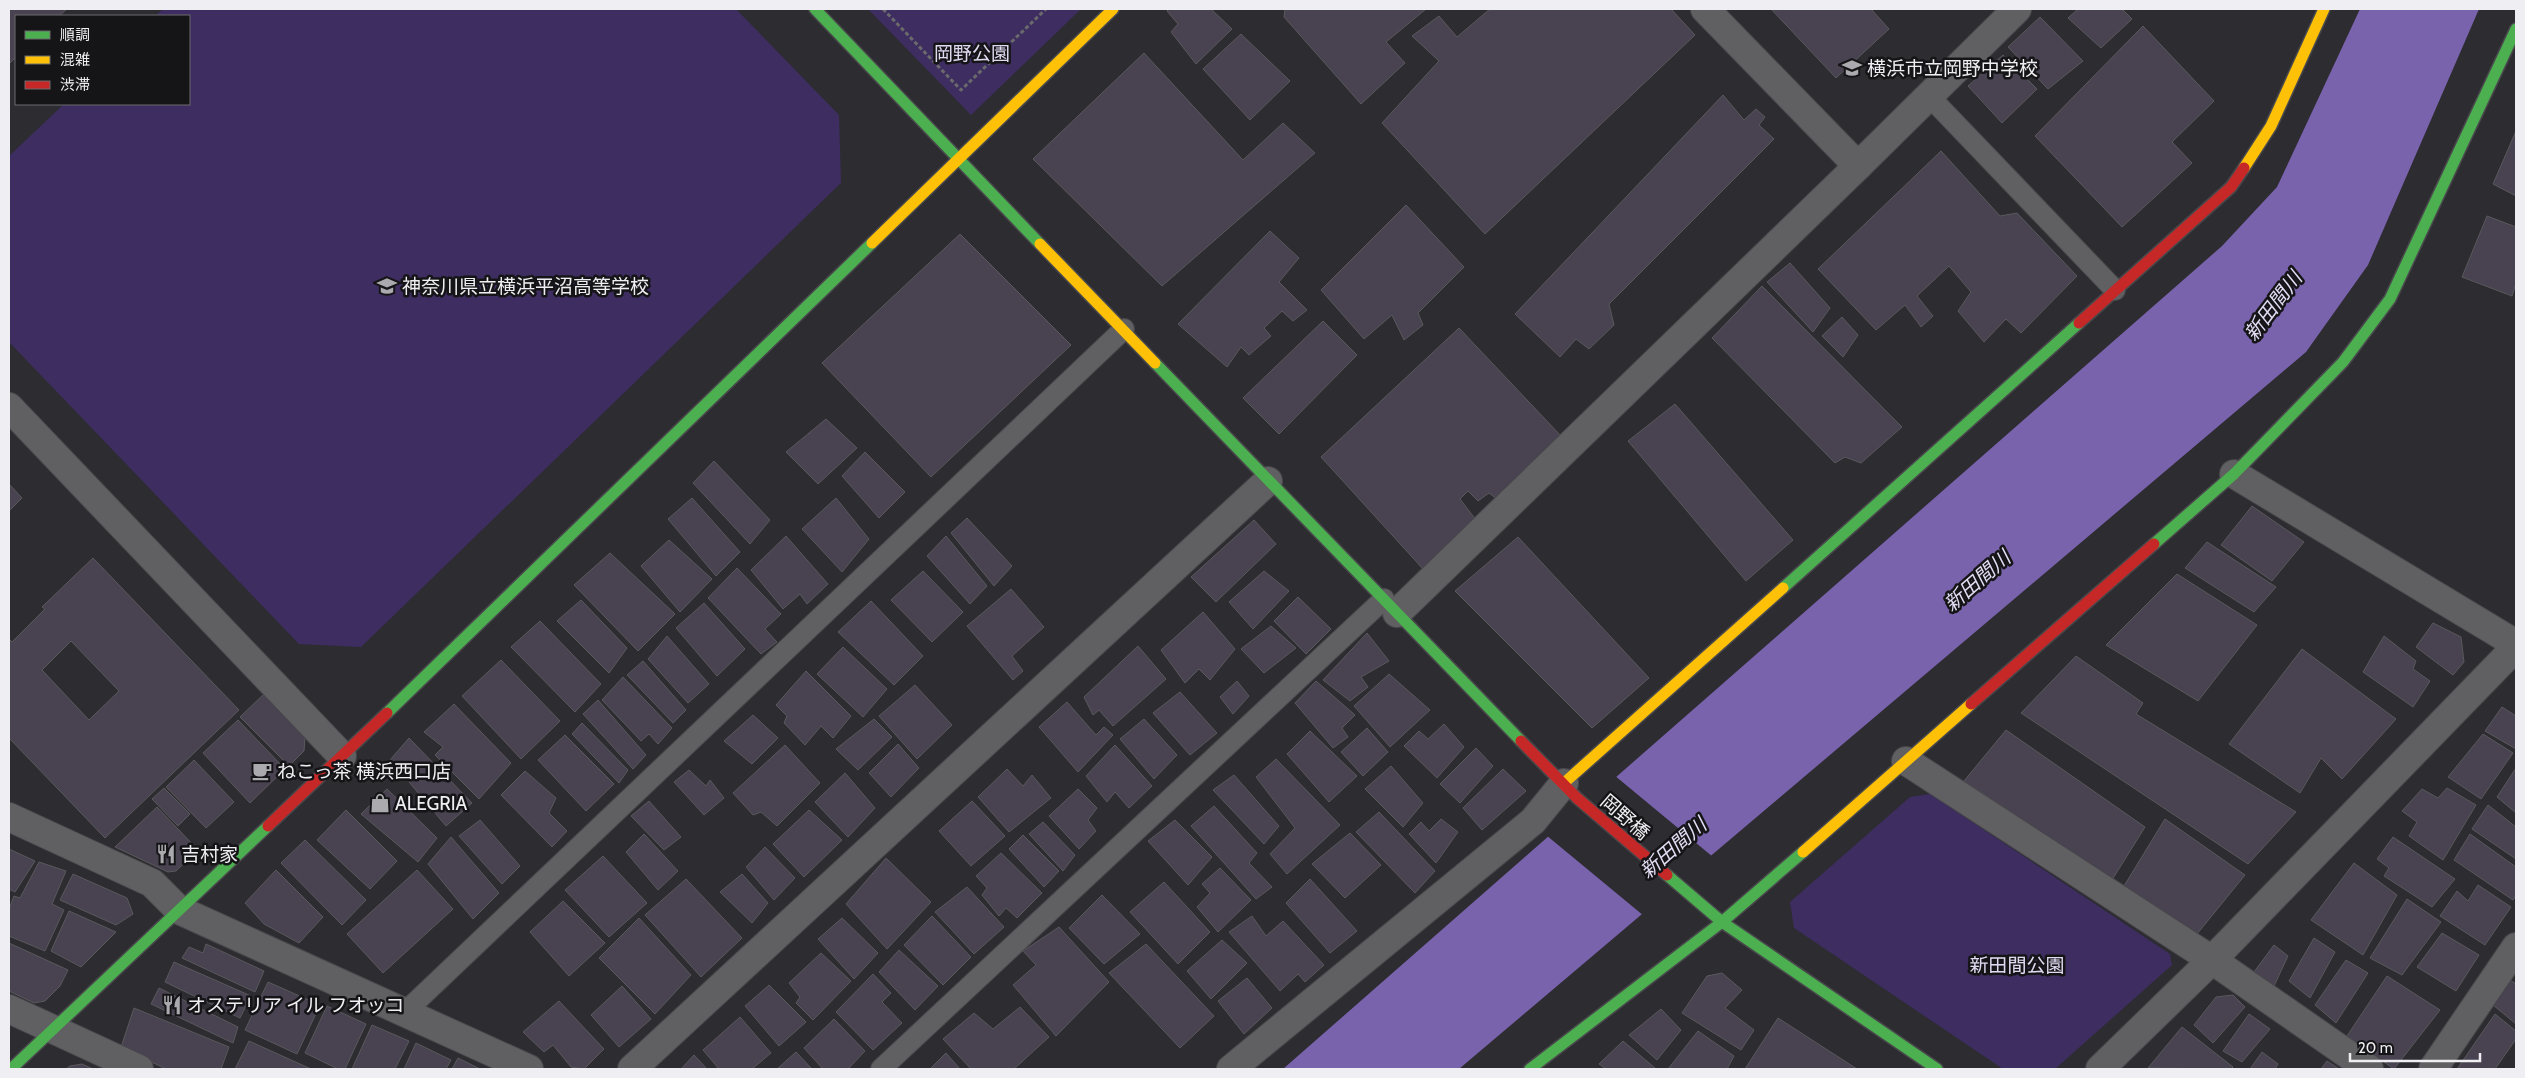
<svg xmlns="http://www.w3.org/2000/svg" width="2525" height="1078" font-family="Cabin,'Noto Sans JP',sans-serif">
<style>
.green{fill:#3e2d60}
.water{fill:#7a63ad}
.pier{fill:#2d2c30}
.building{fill:#484251;stroke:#5a595c;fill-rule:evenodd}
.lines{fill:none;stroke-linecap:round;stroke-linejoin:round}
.lane-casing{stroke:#49484c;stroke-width:22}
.street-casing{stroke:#49484c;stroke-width:30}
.fast-casing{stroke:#49484c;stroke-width:14}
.slow-casing{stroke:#49484c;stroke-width:14}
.jam-casing{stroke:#49484c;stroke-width:14}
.path{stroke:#6a6a6c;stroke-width:3;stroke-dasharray:4 2.5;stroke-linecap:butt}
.lane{stroke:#606062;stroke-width:20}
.street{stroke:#606062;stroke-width:28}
.fast{stroke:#4caf50;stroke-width:11}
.slow{stroke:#ffc107;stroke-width:11}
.jam{stroke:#c62828;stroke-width:11}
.labels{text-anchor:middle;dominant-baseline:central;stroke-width:5;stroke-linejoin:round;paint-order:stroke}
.park-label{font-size:19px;fill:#e0daf1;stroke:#151417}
.poi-label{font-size:19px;fill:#efeef2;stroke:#151417;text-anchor:start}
.street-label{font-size:19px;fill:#efeef2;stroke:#151417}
.water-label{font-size:20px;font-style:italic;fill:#e3def4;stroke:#151417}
</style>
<rect width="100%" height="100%" fill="#2d2c30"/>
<g class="green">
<path d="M163,9H736L839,115L841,183L361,647L299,644L9,342V156L64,104H189V16H155Z"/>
<path d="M868,9H1081L971,115Z"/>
<path d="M1930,794L2170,954L2172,965L2055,1069H2003L1794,928L1790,902L1910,797Z"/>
</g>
<path class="water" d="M2360,9H2479L2368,265L2306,352L1459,1069H1283L2222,246L2277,187Z"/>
<path class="pier" d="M1614,775L1713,857L1644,916L1546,835Z"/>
<g class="building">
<path d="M9,9H67L59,16H16V57L9,64Z"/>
<path d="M1169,9H1211L1232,29L1196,64L1171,32L1178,24L1167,11Z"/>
<path d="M1285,9H1426L1386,42L1405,63L1361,104L1284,17Z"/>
<path d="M1490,9H1671L1695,35L1485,234L1382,123L1439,61L1412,36L1439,16L1457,37Z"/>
<path d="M1771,9H1871L1889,29L1836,78Z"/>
<path d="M2078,9H2122L2132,19L2101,48L2068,18Z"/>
<path d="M2040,17L2083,61L2048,89L2008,47Z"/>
<path d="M2143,26L2214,101L2172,142L2192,163L2122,227L2035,136Z"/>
<path d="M1241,34L1290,81L1250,120L1203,69Z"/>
<path d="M1144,53L1243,160L1283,123L1315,153L1162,286L1033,159Z"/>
<path d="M2003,55L2037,89L2002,123L1968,86Z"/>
<path d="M1723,95L1744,120L1756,109L1765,117L1759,125L1774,139L1609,304L1614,325L1589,349L1576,339L1560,357L1515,314Z"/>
<path d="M2516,131V196L2493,184Z"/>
<path d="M1941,151L2000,216L2017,213L2077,276L2021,333L2006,319L1984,342L1958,311L1971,292L1949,266L1917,296L1933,316L1921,327L1905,305L1876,330L1818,269Z"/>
<path d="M1406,205L1464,267L1418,313L1423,325L1404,340L1392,315L1364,339L1321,290Z"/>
<path d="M2487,216L2516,227V283L2512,296L2462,277Z"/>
<path d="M1270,231L1299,258L1279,282L1307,310L1293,321L1282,311L1264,328L1271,336L1249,355L1241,347L1227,367L1178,324Z"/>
<path d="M960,234L1071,345L931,477L822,363Z"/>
<path d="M1790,263L1830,308L1813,332L1767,282Z"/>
<path d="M1762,286L1902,427L1861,463L1845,457L1835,463L1712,338Z"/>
<path d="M1842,317L1858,335L1843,357L1822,336Z"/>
<path d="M1323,321L1357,355L1279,434L1243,398Z"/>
<path d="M1459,328L1562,437L1497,499L1489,493L1478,501L1468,491L1460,499L1476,520L1423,569L1321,457Z"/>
<path d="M1675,404L1793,540L1746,581L1628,441Z"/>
<path d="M826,419L857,448L818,484L786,452Z"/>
<path d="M865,452L905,492L879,518L842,476Z"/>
<path d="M714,461L770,520L750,544L693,483Z"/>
<path d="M9,484L22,498L9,511Z"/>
<path d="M692,498L740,552L716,576L668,519Z"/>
<path d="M836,498L869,539L842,572L802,529Z"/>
<path d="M2252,506L2304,542L2272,581L2221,545Z"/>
<path d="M967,518L1012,566L994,586L951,533Z"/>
<path d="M1254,520L1276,544L1216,602L1191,577Z"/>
<path d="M786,536L828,584L807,604L800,594L783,609L751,570Z"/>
<path d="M946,536L987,586L970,604L927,556Z"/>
<path d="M1518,537L1649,678L1592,728L1455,591Z"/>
<path d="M669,540L712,579L680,612L641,566Z"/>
<path d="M2207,542L2276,587L2254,612L2185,568Z"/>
<path d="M610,553L675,614L638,651L574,585Z"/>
<path d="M93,558L239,710L105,838L9,738V639L12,642L45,609L42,607ZM71,641L119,691L89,720L42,670Z"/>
<path d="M737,568L781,614L765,629L777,642L761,654L708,598Z"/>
<path d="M923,571L963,612L932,642L891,600Z"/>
<path d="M1264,571L1289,591L1253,629L1229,602Z"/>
<path d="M2177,574L2257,625L2198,701L2106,645Z"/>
<path d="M1011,589L1044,627L1012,656L1023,671L1013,680L967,626Z"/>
<path d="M1298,597L1331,629L1306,654L1274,621Z"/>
<path d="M581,600L627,648L609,673L557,621Z"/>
<path d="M871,601L923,656L894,685L838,632Z"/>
<path d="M704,603L745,649L717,676L676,628Z"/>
<path d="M1203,612L1235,649L1210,680L1199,669L1185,683L1161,650Z"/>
<path d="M540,621L601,684L575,712L511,647Z"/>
<path d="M2433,623L2461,637L2464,662L2453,675L2416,647Z"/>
<path d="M1271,626L1296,648L1264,673L1241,649Z"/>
<path d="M1367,633L1389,661L1361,677L1368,687L1350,701L1323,680Z"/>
<path d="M667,636L709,684L688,703L648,659Z"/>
<path d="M2384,636L2416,661L2413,669L2430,681L2413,707L2363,672Z"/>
<path d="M1138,646L1166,679L1113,726L1099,710L1093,715L1084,697Z"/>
<path d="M843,647L887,689L863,717L817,674Z"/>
<path d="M2302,649L2396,719L2342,779L2321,758L2300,793L2229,744Z"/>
<path d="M2076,656L2143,703L2136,714L2296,812L2248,864L2021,713Z"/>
<path d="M501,660L560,721L521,759L462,696Z"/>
<path d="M643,661L686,710L673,723L627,675Z"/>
<path d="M806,671L851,716L833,738L821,726L805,745L784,723L787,716L776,705Z"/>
<path d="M1389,674L1430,710L1390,747L1354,706Z"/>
<path d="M623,677L672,728L658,744L649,734L641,741L602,700Z"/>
<path d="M1237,681L1249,696L1233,714L1220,697Z"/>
<path d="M1316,681L1355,715L1342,728L1348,737L1333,748L1295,703Z"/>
<path d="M915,685L952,725L917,759L879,716Z"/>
<path d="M1180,692L1217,733L1190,755L1153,713Z"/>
<path d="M264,694L305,737L304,751L289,766L240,717Z"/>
<path d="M598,700L646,755L633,769L583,714Z"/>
<path d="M1067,702L1096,735L1104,727L1113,735L1078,772L1039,727Z"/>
<path d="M454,704L511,763L479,799L435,755L443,747L424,732Z"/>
<path d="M2502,707L2516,716V749L2485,731Z"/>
<path d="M753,715L778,738L752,764L724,741Z"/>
<path d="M874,719L892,737L858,770L836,749Z"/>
<path d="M1144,719L1177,755L1154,779L1120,739Z"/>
<path d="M238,720L285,769L250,803L203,753Z"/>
<path d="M582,723L628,770L619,783L572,734Z"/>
<path d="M1444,724L1464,747L1437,778L1404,746L1419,731L1428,739Z"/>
<path d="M1367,728L1388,752L1363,776L1341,752Z"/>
<path d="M2006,730L2145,827L2112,880L1964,781Z"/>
<path d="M1310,731L1357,776L1329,802L1287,754Z"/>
<path d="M2483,734L2513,753L2481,799L2448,777Z"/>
<path d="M565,735L614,784L586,811L538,760Z"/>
<path d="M409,738L472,803L446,826L409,782L413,775L390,760Z"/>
<path d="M898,744L919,768L891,797L869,773Z"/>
<path d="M785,745L820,783L777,826L761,812L753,815L733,793Z"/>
<path d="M1115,745L1152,786L1129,808L1115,792L1107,802L1086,776Z"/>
<path d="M1476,748L1493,766L1460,803L1440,784Z"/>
<path d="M1276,759L1340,825L1287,874L1270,854L1295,828L1256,777Z"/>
<path d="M194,760L234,802L206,828L166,787Z"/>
<path d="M1391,766L1423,803L1403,827L1365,789Z"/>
<path d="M2516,768V813L2497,797Z"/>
<path d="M1007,769L1023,786L1032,775L1051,798L1009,832L978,797Z"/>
<path d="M1503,769L1526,791L1482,830L1463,808Z"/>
<path d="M689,770L706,786L710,780L724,798L704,815L674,782Z"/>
<path d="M525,771L556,798L549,813L567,831L552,847L501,795Z"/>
<path d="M845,773L875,808L848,837L815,802Z"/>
<path d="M1234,775L1279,826L1264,844L1213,790Z"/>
<path d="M164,788L190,814L178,826L152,799Z"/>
<path d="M2447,788L2476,805L2443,860L2409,836L2417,822L2402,811L2422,789L2438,798Z"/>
<path d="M387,789L437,838L418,862L361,814Z"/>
<path d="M1078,789L1097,808L1088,820L1096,831L1079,849L1049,816Z"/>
<path d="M649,801L681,837L664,850L631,816Z"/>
<path d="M972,801L1005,836L971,866L939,831Z"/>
<path d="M2488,805L2516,827V859L2472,829Z"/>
<path d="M1214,806L1257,853L1249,863L1272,887L1256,899L1191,826Z"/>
<path d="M157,807L198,850L176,871L168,872L115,847Z"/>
<path d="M346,810L397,861L370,889L317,840Z"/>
<path d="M809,810L842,840L804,877L773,844Z"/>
<path d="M1379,812L1435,871L1415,893L1356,832Z"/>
<path d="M1441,819L1458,832L1436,863L1409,834L1421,822L1429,831Z"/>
<path d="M2165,819L2245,875L2197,934L2124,886Z"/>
<path d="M480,820L520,866L502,884L459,836Z"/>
<path d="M1175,820L1212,857L1188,885L1148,841Z"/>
<path d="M1043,822L1075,855L1063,871L1029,834Z"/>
<path d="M1350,833L1381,865L1345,898L1312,864Z"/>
<path d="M644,834L678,871L658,890L626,852Z"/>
<path d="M2470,834L2516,867V895L2513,900L2454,860Z"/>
<path d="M1023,835L1059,871L1044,887L1009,849Z"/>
<path d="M451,837L499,893L473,919L428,864Z"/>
<path d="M2393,837L2455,879L2432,907L2384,876L2389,868L2377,859Z"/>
<path d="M305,840L366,900L342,925L281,863Z"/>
<path d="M765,847L795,878L774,900L746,867Z"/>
<path d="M9,849L35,861L15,892L9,889Z"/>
<path d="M1001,853L1042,893L1017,918L1006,908L999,916L982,895L987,888L976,876Z"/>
<path d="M603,856L647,903L609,937L565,890Z"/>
<path d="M886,858L931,902L887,949L846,904Z"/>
<path d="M39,862L66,871L52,904L64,910L45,951L9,936V909L14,896L20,898Z"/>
<path d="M2354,863L2397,895L2363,955L2311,920Z"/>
<path d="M1220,868L1251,900L1218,932L1197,907L1210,893L1202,884Z"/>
<path d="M276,870L323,917L299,943L264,924L245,903Z"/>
<path d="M417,870L453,909L383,973L347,934Z"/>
<path d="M73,874L127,898L133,914L116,925L60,900Z"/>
<path d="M742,874L768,903L752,923L720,892Z"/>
<path d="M686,879L742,938L701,977L645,915Z"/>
<path d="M1310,879L1357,931L1330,953L1286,903Z"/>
<path d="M1164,882L1210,932L1178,964L1130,912Z"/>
<path d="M2478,885L2511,907L2485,945L2440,916L2457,891L2468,901Z"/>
<path d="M967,887L1004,927L974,954L935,912Z"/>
<path d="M1102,895L1140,934L1104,964L1069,928Z"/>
<path d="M2407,899L2441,922L2402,975L2370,958Z"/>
<path d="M563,901L605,943L569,976L530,932Z"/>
<path d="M69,911L116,932L81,967L51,951Z"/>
<path d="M932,916L971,957L943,985L904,945Z"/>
<path d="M1252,916L1266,936L1283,921L1324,965L1305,982L1298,974L1280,991L1229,932Z"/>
<path d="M639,918L691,975L655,1014L599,958Z"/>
<path d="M842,918L878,953L854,979L818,939Z"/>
<path d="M1059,927L1109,982L1056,1036L1013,985L1036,965L1023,951Z"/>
<path d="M2442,933L2479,955L2456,991L2417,967Z"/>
<path d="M2314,938L2335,952L2310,998L2289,981Z"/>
<path d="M1222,940L1247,963L1211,999L1187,971Z"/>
<path d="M9,943L68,970L60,986L45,1001L34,1003L9,991Z"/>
<path d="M206,944L264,971L255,992L182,958L189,947L203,953Z"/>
<path d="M1146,944L1214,1016L1180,1048L1109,973Z"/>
<path d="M2274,945L2288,956L2274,986L2254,972Z"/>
<path d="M899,950L938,986L915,1010L879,972Z"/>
<path d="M821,953L851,981L813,1020L796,1003L800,997L789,983Z"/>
<path d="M2346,960L2368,973L2336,1023L2315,1005Z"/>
<path d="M174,962L251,996L240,1018L165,982Z"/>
<path d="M1722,973L1742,990L1725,1008L1754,1030L1741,1050L1682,1013L1707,976Z"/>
<path d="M873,974L891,993L882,1002L902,1023L873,1050L836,1012Z"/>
<path d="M2387,976L2440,1010L2394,1069L2347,1036Z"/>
<path d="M1247,978L1272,1008L1244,1034L1218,1001Z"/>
<path d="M2510,980L2516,984V1024L2493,1005Z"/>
<path d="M268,982L320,1005L297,1054L245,1030Z"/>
<path d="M769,985L806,1022L779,1046L745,1006Z"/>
<path d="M622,986L651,1019L619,1047L591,1015Z"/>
<path d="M159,988L238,1027L233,1043L151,1004Z"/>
<path d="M2233,995L2245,1007L2213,1043L2194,1025L2216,997Z"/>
<path d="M559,1001L604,1049L584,1069L571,1067L553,1045L544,1052L523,1032Z"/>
<path d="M327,1006L366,1024L345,1069H338L305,1053Z"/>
<path d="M1020,1007L1049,1037L1014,1069H971L943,1039L974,1013L993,1029Z"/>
<path d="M134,1008L229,1047L221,1069H166L121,1047Z"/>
<path d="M1661,1009L1681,1030L1657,1060L1629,1035Z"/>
<path d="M2249,1014L2270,1029L2242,1062L2223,1051Z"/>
<path d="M2495,1014L2516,1031V1039L2495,1069H2457Z"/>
<path d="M740,1017L771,1053L752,1069H719L703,1050Z"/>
<path d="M1778,1018L1857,1069H1745Z"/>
<path d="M834,1019L865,1051L848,1069H823L804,1048Z"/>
<path d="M372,1025L409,1041L395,1069H352Z"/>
<path d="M2182,1027L2233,1067L2231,1069L2148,1068Z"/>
<path d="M1698,1031L1734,1056L1727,1069H1668Z"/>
<path d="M249,1041L311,1069H235Z"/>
<path d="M1623,1041L1655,1068L1654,1069H1606L1599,1064Z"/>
<path d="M416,1043L451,1060L446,1069H404Z"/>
<path d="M796,1052L812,1069H777Z"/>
<path d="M2262,1052L2278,1064L2275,1069H2250Z"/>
<path d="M946,1053L960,1069H930Z"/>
<path d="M694,1055L707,1069H681Z"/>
<path d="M458,1058L480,1069H452Z"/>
<path d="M2327,1061L2339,1069H2321Z"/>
<path d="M82,1064L93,1069H66L70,1066Z"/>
</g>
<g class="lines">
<defs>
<g id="lane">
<path d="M1929,96L2115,290"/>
<path d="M404,1013L1124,329"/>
<path d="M881,1069L1384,599"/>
</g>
<g id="street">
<path d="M1705,9L1858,166"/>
<path d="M9,407L342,756"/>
<path d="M2234,474L2516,644"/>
<path d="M1397,613L1858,166L2017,9"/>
<path d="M1906,761L2212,960L2369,1069"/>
<path d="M9,817L152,883L179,910L529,1069"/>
<path d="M9,1009L139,1069"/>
<path d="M632,1069L1268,481"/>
<path d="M1231,1069L1533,821L1564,783"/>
<path d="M2100,1069L2212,960L2516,647"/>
<path d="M2433,1069L2516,947"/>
</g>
<g id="fast">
<path d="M815,9L1040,244"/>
<path d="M1155,363L1521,741"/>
<path d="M2154,544L2234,474L2343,362L2390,299L2516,29"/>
<path d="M1783,588L2079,323"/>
<path d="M387,713L872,243"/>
<path d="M1667,875L1722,922L1937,1069"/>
<path d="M11,1069L268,826"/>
<path d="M1530,1069L1722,922L1803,852"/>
</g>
<g id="slow">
<path d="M2244,168L2271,126L2324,9"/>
<path d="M872,243L1113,9"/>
<path d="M1040,244L1155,363"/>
<path d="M1564,783L1783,588"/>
<path d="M1803,852L1971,704"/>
</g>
<g id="jam">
<path d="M2079,323L2231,187L2244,168"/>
<path d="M1971,704L2154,544"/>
<path d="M1521,741L1577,798L1667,875"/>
<path d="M268,826L387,713"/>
</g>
</defs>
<use href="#lane" class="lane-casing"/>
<use href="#street" class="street-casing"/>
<use href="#fast" class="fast-casing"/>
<use href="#slow" class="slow-casing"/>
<use href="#jam" class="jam-casing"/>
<path class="path" d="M883,9L961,90L1046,9"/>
<use href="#lane" class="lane"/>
<use href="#street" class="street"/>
<use href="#fast" class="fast"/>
<use href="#slow" class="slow"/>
<use href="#jam" class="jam"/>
</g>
<defs>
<symbol id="school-bare" viewBox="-9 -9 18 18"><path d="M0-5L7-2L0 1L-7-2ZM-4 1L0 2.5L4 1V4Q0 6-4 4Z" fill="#abaaae" stroke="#151417" stroke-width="2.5" paint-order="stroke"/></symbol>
<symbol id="cafe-bare" viewBox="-9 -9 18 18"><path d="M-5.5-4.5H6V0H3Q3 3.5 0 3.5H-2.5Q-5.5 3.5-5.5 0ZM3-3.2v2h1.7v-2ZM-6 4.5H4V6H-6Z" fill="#abaaae" stroke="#151417" stroke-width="2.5" paint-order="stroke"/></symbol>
<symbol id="shop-bare" viewBox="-9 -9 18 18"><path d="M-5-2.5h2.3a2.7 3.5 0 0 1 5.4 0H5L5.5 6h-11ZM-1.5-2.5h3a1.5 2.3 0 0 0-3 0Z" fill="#abaaae" stroke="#151417" stroke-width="2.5" paint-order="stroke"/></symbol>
<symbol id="restaurant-bare" viewBox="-9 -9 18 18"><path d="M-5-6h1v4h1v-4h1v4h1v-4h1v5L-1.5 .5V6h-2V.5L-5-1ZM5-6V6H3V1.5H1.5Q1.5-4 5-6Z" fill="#abaaae" stroke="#151417" stroke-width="2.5" paint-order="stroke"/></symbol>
</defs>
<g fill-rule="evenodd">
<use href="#school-bare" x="1838" y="54" width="28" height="28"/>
<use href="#school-bare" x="373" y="272" width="28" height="28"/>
<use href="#cafe-bare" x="248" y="757" width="28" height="28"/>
<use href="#shop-bare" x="366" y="789" width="28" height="28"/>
<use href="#restaurant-bare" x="152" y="840" width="28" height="28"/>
<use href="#restaurant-bare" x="158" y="991" width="28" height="28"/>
</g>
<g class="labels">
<g class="park-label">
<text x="972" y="53">岡野公園</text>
<text x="2017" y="965">新田間公園</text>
</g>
<g class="poi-label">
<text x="1867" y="68">横浜市立岡野中学校</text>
<text x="402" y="286">神奈川県立横浜平沼高等学校</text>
<text x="277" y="771">ねこっ茶 横浜西口店</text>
<text x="395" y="803">ALEGRIA</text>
<text x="181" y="854">吉村家</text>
<text x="187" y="1005">オステリア イル フオッコ</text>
</g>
<g class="street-label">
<text transform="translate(1625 817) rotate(41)">岡野橋</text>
</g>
<g class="water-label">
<text transform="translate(2273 306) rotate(-53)">新田間川</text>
<text transform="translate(1977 581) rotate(-41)">新田間川</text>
<text transform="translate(1673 848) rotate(-41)">新田間川</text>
</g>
</g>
<rect width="2525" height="1078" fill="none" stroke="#efeef2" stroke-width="20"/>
<rect x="15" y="15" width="175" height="90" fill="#151417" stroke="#6c6b6f"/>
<rect x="25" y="31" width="25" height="8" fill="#4caf50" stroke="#6c6b6f"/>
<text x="60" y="40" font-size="15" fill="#efeef2">順調</text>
<rect x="25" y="56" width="25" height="8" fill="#ffc107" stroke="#6c6b6f"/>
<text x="60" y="65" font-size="15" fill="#efeef2">混雑</text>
<rect x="25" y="81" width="25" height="8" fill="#c62828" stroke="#6c6b6f"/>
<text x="60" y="90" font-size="15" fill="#efeef2">渋滞</text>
<path d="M2350 1053v8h130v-8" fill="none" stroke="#efeef2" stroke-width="2.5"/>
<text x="2358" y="1053" font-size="15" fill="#efeef2" stroke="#151417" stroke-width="4" paint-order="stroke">20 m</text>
</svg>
